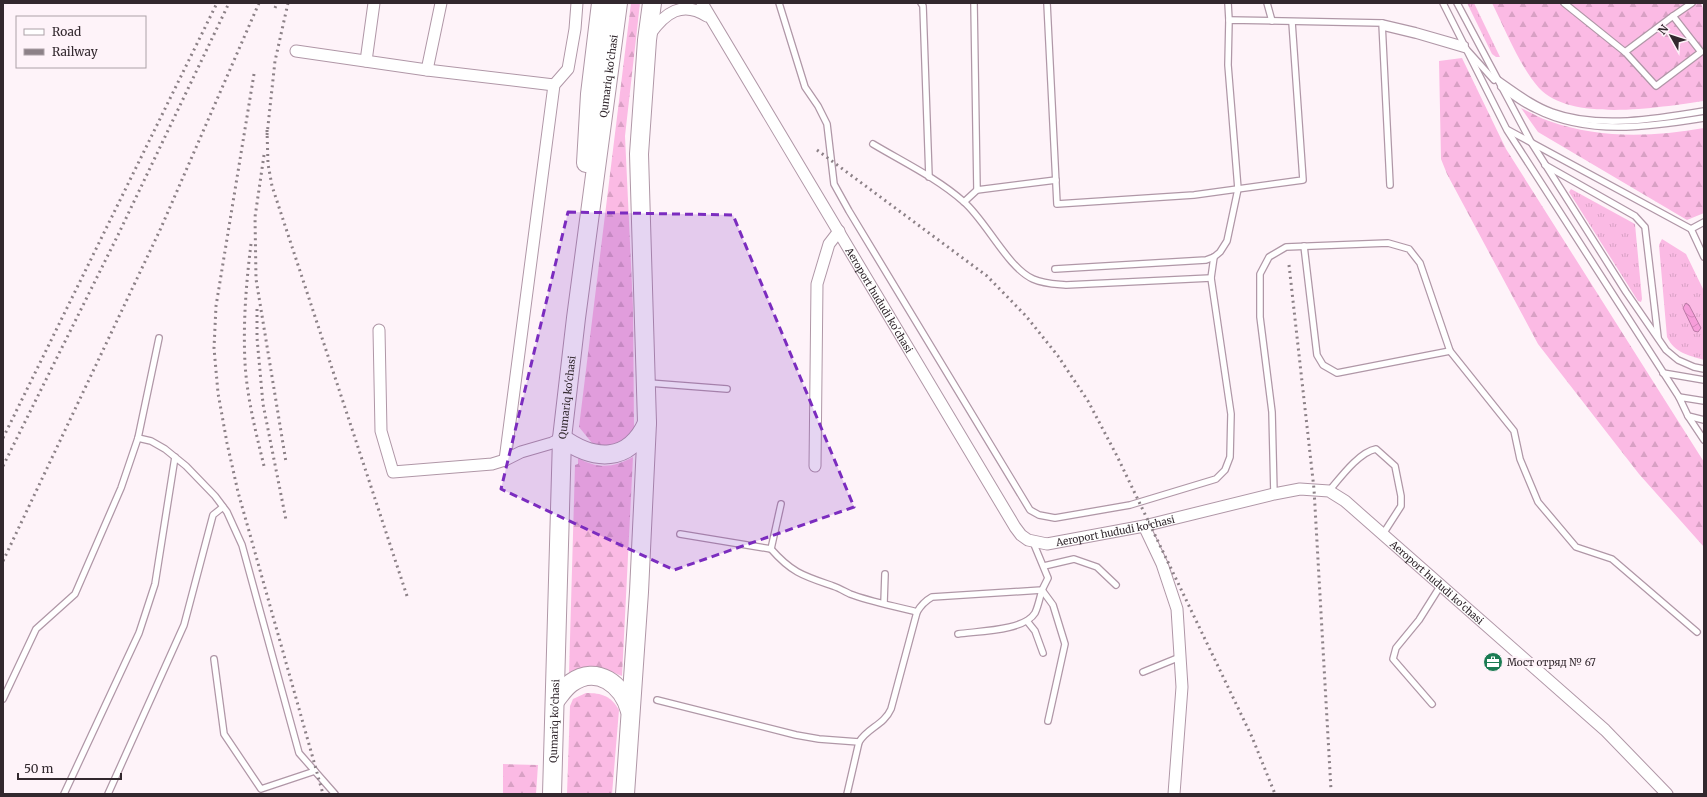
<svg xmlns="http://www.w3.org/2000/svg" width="1707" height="797" font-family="Merriweather,serif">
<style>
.grass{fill:url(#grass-tufts)}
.forest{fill:url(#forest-firs)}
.water{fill:url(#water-waves);stroke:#bb7aa6}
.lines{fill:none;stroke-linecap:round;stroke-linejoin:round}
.lane-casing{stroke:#b097a7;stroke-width:8}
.street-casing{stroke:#b097a7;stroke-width:13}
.primary-casing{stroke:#b097a7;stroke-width:20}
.lane{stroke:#fff;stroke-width:5.5}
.street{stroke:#fff;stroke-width:11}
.primary{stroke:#fff;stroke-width:18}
.rail{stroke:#8c8187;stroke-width:3;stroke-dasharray:2 4;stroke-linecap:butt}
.marked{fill:#7b2cbf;fill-opacity:0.2;stroke:#7b2cbf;stroke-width:3;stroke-dasharray:8 5;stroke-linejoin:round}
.labels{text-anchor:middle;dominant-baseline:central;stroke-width:4;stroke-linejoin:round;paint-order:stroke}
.street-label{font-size:10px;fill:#32282e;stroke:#fef3f9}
.poi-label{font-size:10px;fill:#32282e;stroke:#fef3f9;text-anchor:start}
</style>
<defs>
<pattern id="grass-tufts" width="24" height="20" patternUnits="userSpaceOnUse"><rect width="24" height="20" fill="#fbbae4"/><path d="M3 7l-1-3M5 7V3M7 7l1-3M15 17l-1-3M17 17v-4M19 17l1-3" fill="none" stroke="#d8a0c4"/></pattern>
<pattern id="forest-firs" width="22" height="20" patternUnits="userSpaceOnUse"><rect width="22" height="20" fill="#fbbae4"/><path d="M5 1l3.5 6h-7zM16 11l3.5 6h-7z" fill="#d8a0c4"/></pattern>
<pattern id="water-waves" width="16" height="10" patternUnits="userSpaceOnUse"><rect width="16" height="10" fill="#f69dd9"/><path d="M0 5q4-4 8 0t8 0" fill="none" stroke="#d387bb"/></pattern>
</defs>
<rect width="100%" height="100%" fill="#fef3f9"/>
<g class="grass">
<path d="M1467,3H1474L1500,57H1496L1492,54Z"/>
<path d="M1571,189L1635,224L1642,299L1641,302L1638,301L1569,192Z"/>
<path d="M1662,239L1686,254L1704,291V360C1688,355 1675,353 1667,337L1659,245Z"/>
</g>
<g class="forest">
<path d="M631,3H640L625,136L633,307L634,427L629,438L609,447L592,443L579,427Z"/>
<path d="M1492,3H1701L1704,11V101C1661,107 1571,123 1539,88C1520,67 1505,29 1492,3Z"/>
<path d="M1462,58L1506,149L1704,462V547L1639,474L1538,344L1447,174L1441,159L1439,61Z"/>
<path d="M1521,108C1530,112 1540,118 1549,121C1600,139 1652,137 1704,128V213L1687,220L1538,132Z"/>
<path d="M633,457L622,676C604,668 587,667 569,674L575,465L578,464V458C598,469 613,468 633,457Z"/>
<path d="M586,693C602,693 611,696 619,710L612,794H567L570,706L573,699Z"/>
<path d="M503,764L538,765L536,794H503Z"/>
</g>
<path class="water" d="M1686,303L1689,305L1701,328L1698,332L1694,331L1683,308Z"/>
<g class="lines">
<defs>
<g id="lane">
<path d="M779,3L805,87L818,106L827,124L834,184L849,211L1030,510L1039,515L1055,518L1130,505L1216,479L1225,470L1230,457L1231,414L1211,278L1214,257"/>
<path d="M921,3L923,6L929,177"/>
<path d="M974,3L977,190L1056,180"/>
<path d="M1047,3L1057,204L1194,195L1303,180L1292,22"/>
<path d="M1228,3L1229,20"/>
<path d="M1267,3L1272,21"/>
<path d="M1443,3L1507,130L1679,397"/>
<path d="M1457,3L1531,142L1626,292L1666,350L1678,360L1694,367L1704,369"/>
<path d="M1564,3L1625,52L1656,86L1701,52L1673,16L1692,3"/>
<path d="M1382,23L1416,31L1465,45"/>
<path d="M1383,27L1416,35L1467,50L1494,80"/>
<path d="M1625,52L1673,16"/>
<path d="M1497,79C1515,91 1532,105 1552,112C1598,129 1657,119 1704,111"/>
<path d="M1501,87C1512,95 1523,104 1535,109C1588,136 1648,127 1704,118"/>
<path d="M1508,130L1691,229L1704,257"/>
<path d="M873,144C903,162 937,178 964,202C986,221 1008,268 1033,279C1044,284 1055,284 1066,285L1211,278"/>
<path d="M1545,165L1635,216L1645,227L1658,337"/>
<path d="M964,202L977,190"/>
<path d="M1691,229L1704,222"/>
<path d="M1304,246L1317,355L1323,365L1337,373L1450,351"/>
<path d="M1055,269L1206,260L1214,257L1220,252L1227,241L1238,189L1228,65L1229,20L1382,23L1390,185"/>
<path d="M1663,373L1704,380"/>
<path d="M649,383L727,389"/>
<path d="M1704,401L1679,397L1688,416L1704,420"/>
<path d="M1688,416L1704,440"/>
<path d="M138,438L151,441L165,449L186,466L215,496L227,512L242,545L299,753L335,794"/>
<path d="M1329,491C1340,478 1359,452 1376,449L1395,466L1401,496V506L1383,534"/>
<path d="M1274,494L1272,412L1260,317V274L1269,257L1286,247L1388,243L1409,249L1420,263L1450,351L1514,431L1520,459L1538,502L1576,547L1612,559L1697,632"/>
<path d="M680,534L771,549C792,573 804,576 833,586C839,588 844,591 850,594C871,602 895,606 917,612"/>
<path d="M771,549L781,504"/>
<path d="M1044,566L1074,559L1097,567L1116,585"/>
<path d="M1042,590L1053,605L1065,644L1048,721"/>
<path d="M884,603L885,574"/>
<path d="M1027,621L1035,631L1043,653"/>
<path d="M958,634C978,631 1024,631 1035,613C1038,607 1040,597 1042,590"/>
<path d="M214,659L224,734L261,789L315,771"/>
<path d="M1143,672L1180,657"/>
<path d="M3,699L36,629L75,594L121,488L138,438L159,338"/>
<path d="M657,700L796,735L819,739L859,742"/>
<path d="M1432,704L1393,659L1396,648L1419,620L1441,585"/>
<path d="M64,794L139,633L155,584L175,457"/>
<path d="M108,794L184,625L213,515L223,507"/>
<path d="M847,794L859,742C867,728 884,725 891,709L917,612C921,605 925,601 932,597L1042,590L1048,578L1033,542"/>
</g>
<g id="street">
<path id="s1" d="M702,3L1015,527L1021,535L1028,540L1047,544L1144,526L1274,494L1300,489L1329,491L1345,501L1605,730L1667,794"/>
<path d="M650,34C665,13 682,0 707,16"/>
<path d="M296,51L427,70L554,85"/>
<path d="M366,61L374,3"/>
<path d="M427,70L441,3"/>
<path d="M379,330L381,431L393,472L492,464L505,460"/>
<path d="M562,438L552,443L521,452L505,460L554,85L568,69L575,29L577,3"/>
<path d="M815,466L817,284L829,244L839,231"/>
<path d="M1144,526L1162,564L1177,609L1182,687L1174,794"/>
</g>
<g id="primary">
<path d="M586,163L590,94L601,3"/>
<path d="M562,438C594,461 629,463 647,423"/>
<path d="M555,701C560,695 564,688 571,683C597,664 623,685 630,711"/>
<path id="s2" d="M552,794L562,438L576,318L618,3"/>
<path d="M625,794L639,592L647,423L639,154L647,40L652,3"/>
</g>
</defs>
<use href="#lane" class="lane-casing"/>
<use href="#street" class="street-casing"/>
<use href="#primary" class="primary-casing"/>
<use href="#lane" class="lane"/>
<use href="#street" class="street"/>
<use href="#primary" class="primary"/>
<g class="rail">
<path d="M275,8L277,3"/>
<path d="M254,74L216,306L214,348L218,393L227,443L238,492L323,794"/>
<path d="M267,130L268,164L272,186L407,596"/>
<path d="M267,135L275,61L288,3"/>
<path d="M817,150L987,276L1026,316L1058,356L1088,401L1117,456L1252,737L1275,794"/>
<path d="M264,155L255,217L256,279L286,462"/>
<path d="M251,244C246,284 243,324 245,363C247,398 256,433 264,466"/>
<path d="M1289,265L1314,489L1331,790"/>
<path d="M257,309V338L263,404L286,520"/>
<path d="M3,438L217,3"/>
<path d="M3,466L118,235L229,3"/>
<path d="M3,561L160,230L259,3"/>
</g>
</g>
<path class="marked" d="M568,212L733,215L854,507L674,570L501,489Z"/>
<defs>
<symbol id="office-disc" viewBox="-11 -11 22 22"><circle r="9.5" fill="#1b7b53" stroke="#fef3f9"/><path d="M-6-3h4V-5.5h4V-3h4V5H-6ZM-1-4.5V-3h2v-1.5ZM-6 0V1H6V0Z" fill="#fff"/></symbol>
</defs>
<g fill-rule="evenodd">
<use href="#office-disc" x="1482" y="651" width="22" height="22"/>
</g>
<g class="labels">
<g class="street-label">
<text stroke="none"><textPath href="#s2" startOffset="721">Qumariq ko'chasi</textPath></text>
<text stroke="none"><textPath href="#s1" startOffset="346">Aeroport hududi ko'chasi</textPath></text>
<text stroke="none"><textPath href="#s2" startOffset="397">Qumariq ko'chasi</textPath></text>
<text stroke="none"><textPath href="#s1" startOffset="718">Aeroport hududi ko'chasi</textPath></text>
<text stroke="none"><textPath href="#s1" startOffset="1078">Aeroport hududi ko'chasi</textPath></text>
<text stroke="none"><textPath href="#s2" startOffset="73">Qumariq ko'chasi</textPath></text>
</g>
<g class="poi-label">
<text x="1507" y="662">Мост отряд № 67</text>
</g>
</g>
<rect width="1707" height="797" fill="none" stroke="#32282e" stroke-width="8"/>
<rect x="16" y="16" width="130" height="52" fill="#fef3f9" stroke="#aca2a8"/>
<rect x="24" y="29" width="20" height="6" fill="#ffffff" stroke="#aca2a8"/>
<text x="52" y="36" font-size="12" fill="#32282e">Road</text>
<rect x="24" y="49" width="20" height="6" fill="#8c8187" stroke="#aca2a8"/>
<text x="52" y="56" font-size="12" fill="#32282e">Railway</text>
<g transform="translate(1671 36) rotate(309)" stroke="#fef3f9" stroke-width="3" paint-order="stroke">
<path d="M0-3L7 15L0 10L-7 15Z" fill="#32282e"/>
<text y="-6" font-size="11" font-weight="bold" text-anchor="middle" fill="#32282e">N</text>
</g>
<path d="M18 773v6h103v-6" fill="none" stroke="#32282e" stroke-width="2"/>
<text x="24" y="773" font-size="12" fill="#32282e" stroke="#fef3f9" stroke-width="3" paint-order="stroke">50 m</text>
</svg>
